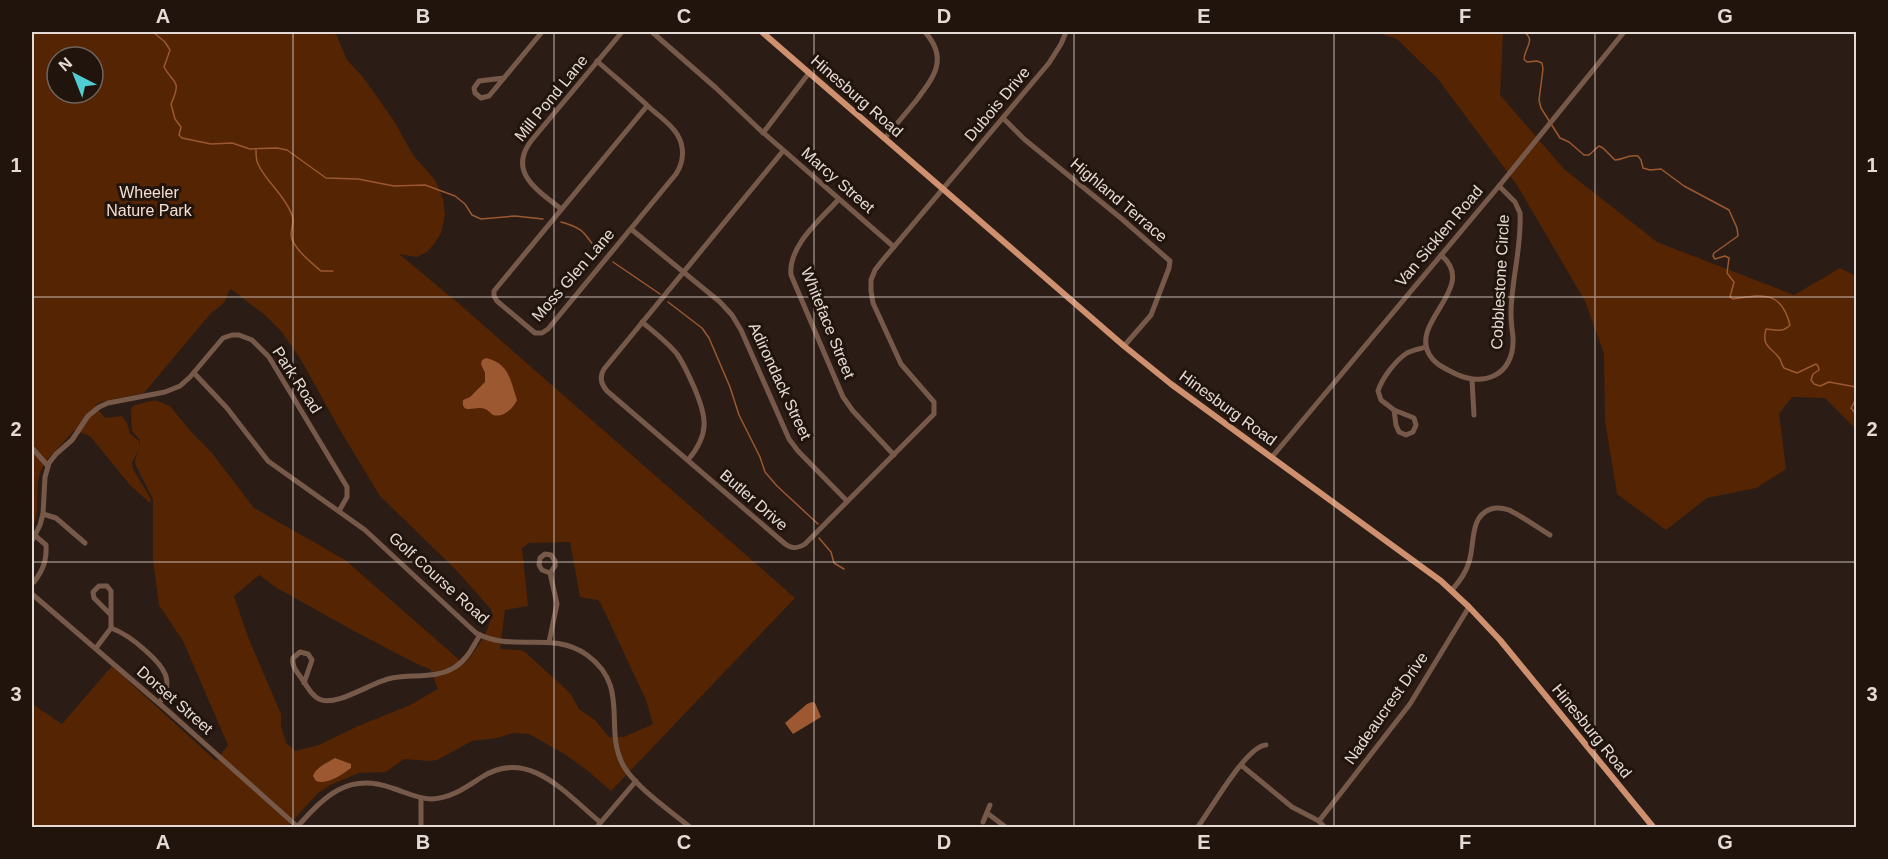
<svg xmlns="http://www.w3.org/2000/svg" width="1888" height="859" font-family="Arial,sans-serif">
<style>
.green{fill:#542403;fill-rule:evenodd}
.water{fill:#9c5830}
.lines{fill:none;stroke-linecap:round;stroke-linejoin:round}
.stream{stroke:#9c5830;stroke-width:1.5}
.minor{stroke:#775949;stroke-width:5}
.major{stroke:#ce906f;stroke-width:6}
.grid{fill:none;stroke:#e5dbd6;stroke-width:1.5;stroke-opacity:0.55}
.labels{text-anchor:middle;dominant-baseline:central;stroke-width:6;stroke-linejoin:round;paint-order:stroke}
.street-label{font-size:16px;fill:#e5dbd6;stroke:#21140d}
.park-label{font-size:16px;fill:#f3dfd4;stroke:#21140d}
.neatline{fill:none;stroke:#e5dbd6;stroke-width:2}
.grid-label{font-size:20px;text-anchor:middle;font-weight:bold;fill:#e5dbd6}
</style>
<rect width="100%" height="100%" fill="#2b1d16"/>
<g class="green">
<path d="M32,32H333L337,36L347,60L363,77L394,121L413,155L435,180L443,199L445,215L441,233L434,244L427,252L417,257L399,254L457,302L795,598L611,791L588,771L563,753L529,734L513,733L497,738L472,741L437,760L430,761L404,759L386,772L359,773L330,785L317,794L289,825L290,827H32V704L62,724L112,666L216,761L228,745L183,641L159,605L153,560V499L136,466L135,460L139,448L132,463L133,469L151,499L150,503L130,485L90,436L74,430C62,446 41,460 38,481C36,498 40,513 32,529ZM57,57H93V93H57ZM231,289L266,316L281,331L300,358L340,430L380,496L455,569L491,609C493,629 476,650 464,664L345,560L254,508L212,453L192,433L170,406L155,400L135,405L131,408L132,431L140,440V447L139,441L130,434L127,423L122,416L105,418L95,405L100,402L144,393L211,313C216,309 221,307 225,301C228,296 227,293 231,289ZM570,542L580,597L598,600L601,604L646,700L653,724L624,737H609L595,720L579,709L570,693L525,652L520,650L500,649L505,610L528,606L522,548L529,543ZM259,575L277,588L354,631L417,664L430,669L438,689L410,705L356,727L319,745L295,751L286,743L281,726V714L248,637L234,596Z"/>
<path d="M1377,32H1503L1500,95L1565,170L1657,242L1794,295L1840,268L1856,276V429L1825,398L1792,397L1779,414L1786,469L1756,488L1707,498L1666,530L1617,494L1605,421L1604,353L1585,301L1517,185L1438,79L1397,39Z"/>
</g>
<g class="water">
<path d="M486,358C510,364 510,380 517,400C513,409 503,418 493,415C490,413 488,410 485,409C476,405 461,416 463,400L470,397L485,382V373L481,364L482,360Z"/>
<path d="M812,702L815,703L821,717L793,734L785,723L807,704Z"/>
<path d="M335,758L351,764V768C341,775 328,785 316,781L313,776C316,767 327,763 335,758Z"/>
</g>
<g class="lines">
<g class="stream">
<path d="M153,32L165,42L170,50L164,67C174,85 182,79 171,104L175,119L181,127L179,135L182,138L211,144L232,143L250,149L277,148L287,150L326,178L358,179L394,186L425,185L455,196L465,204L472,215L481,219L515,216L543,219"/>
<path d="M1524,32C1536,40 1525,47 1524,59L1527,62L1537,61L1542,63L1543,69L1539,100L1541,108L1560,138L1569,142L1584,155H1589L1599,146L1603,148L1615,160C1624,160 1627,154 1638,156L1641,160L1643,168L1650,170L1661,169L1684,186L1729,210L1737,228L1738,236L1714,253L1713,256L1715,259L1725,256L1729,258L1727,273L1734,282L1730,297L1733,299C1761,295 1781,289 1790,325C1783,333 1775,330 1766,329C1761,348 1772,347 1780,359C1781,362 1782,365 1784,368L1797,373L1816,364L1818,366L1819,370L1813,374L1811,380L1814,384L1820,386L1829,382L1856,387"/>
<path d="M256,150C256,155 256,160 258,164C266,182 285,195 292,215C296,227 286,232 295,245C302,256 312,263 321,271H333"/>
<path d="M561,222C591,230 583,238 602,254"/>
<path d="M613,262L660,294"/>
<path d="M668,302L702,328L709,338L730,387L739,415L760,457L765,472L777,486L818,524"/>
<path d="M1856,399L1851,408L1856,414"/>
<path d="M819,538L831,552L834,563L844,569"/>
</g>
<g class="minor">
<path d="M652,32L716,88L758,128L894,247"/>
<path d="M597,61C615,77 633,92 650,108C659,116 671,124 677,134C685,147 684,162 676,174L548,329L542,333H535L497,301L494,296V291L647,106"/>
<path d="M504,78L479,81L474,88L475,93L481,98L489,96L542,32"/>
<path d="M1003,118L1024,139L1122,219L1170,261L1169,268L1151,315L1124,346"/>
<path d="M763,133L809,73"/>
<path d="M885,138C895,126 905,114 915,102C934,77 949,59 925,32"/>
<path d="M783,151L604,369C599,377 601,384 607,391L784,543C791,549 797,549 805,544L934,414V402L901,364L873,303L871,291V280L875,270L882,261L1049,63L1061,44L1066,32"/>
<path d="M839,199C820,220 788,246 791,275L843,397L853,411L894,455"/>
<path d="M561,209C539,191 507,173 531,141L622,32"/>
<path d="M631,229L720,302L732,315L741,330L789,439L798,451L847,501"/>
<path d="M1441,255C1479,287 1410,321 1429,354C1434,363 1442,367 1450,371C1481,389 1515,377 1513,337C1512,329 1511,322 1511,314C1511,281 1522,247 1520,213L1515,202L1499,186"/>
<path d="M642,322C654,332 667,342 677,354C684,364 689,376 694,387C707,417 710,434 688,460"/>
<path d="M194,373L227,408L268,461L365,530L476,633C513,653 552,630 587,655C631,687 603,727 623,765C634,786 672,812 691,828"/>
<path d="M1472,380L1474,415"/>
<path d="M1394,410L1414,418L1416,425L1413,432L1406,435L1399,432L1396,425L1394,410L1381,400L1378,391C1382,378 1396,360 1407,353C1413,350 1420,349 1426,347"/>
<path d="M32,448L48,466"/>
<path d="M1272,457L1499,186L1624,32"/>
<path d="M43,514L56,518L85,543"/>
<path d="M32,533L46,545C47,560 43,570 34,582"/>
<path d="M32,541L40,525L43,514L45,477L49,463L56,454L72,440L88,416L99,407L108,403L165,392L180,386L190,377L223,338L232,335H239L252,340L269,357L347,487V497L339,511"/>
<path d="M1452,590C1459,582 1466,573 1469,562C1475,545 1469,516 1491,509C1497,507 1503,508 1509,510C1523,517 1537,527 1550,535"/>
<path d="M32,594L168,711L299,828"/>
<path d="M111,628C125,633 135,641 146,651C163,666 176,681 159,703"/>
<path d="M549,642L557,604L550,573L555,566V561L551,555L545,554L540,558L539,565L542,570L550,573"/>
<path d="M96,648L111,628V591L107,586H99L93,592L94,598L110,614"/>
<path d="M304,683L312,660L308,654L300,652L293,658C291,667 299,674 304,682C308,688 312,696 319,699C336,708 373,681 392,678C413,674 437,679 455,667C467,660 473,646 480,635"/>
<path d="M1241,765L1292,807L1319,821L1325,828"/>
<path d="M987,813L1007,828"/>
<path d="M1319,821L1410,704L1469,607"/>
<path d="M983,822L990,805"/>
<path d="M298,826C325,796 348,772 392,788C405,792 418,799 432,799C452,798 466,787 482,777C529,747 567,795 600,822"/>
<path d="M421,828V798"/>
<path d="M596,828L636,781"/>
<path d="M1197,828C1211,810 1246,746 1266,745"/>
</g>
<path class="major" d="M762,32L1124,346L1171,384L1441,581L1469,607L1500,640L1654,828"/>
</g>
<path class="grid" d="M293,32V828M554,32V828M814,32V828M1074,32V828M1334,32V828M1595,32V828M32,297H1856M32,562H1856"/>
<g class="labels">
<g class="street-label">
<text transform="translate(857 96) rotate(41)">Hinesburg Road</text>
<text transform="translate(551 98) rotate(-51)">Mill Pond Lane</text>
<text transform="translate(997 104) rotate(-50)">Dubois Drive</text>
<text transform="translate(838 180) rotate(41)">Marcy Street</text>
<text transform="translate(1119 200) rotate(40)">Highland Terrace</text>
<text transform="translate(1439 236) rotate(-50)">Van Sicklen Road</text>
<text transform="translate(573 275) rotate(-49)">Moss Glen Lane</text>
<text transform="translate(1500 282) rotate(-87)">Cobblestone Circle</text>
<text transform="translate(828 323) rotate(68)">Whiteface Street</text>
<text transform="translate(297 380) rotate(57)">Park Road</text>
<text transform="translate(780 381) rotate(65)">Adirondack Street</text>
<text transform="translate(1228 408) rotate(36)">Hinesburg Road</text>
<text transform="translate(754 500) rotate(41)">Butler Drive</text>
<text transform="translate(439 578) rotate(42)">Golf Course Road</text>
<text transform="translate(175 700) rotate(41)">Dorset Street</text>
<text transform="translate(1386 708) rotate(-55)">Nadeaucrest Drive</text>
<text transform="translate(1592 731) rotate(51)">Hinesburg Road</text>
</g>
<g class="park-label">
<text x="149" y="192">Wheeler<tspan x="149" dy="18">Nature Park</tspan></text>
</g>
</g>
<rect width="1888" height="859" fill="none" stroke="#21140d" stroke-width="66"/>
<g transform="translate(75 75) rotate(318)"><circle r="28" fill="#21140d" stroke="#6f645d" stroke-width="1.5"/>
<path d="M0-4.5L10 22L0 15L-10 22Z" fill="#51ccd2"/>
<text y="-9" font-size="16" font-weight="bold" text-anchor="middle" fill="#e5dbd6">N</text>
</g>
<rect x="33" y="33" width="1822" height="793" class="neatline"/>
<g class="grid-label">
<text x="163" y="23">A</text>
<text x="423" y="23">B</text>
<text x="684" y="23">C</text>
<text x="944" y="23">D</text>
<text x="1204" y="23">E</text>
<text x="1465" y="23">F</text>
<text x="1725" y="23">G</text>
<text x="16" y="172">1</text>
<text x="1872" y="172">1</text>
<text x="16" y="436">2</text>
<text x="1872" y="436">2</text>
<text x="16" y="701">3</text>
<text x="1872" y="701">3</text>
<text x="163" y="849">A</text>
<text x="423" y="849">B</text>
<text x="684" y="849">C</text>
<text x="944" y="849">D</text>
<text x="1204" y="849">E</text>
<text x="1465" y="849">F</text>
<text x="1725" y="849">G</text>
</g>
</svg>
